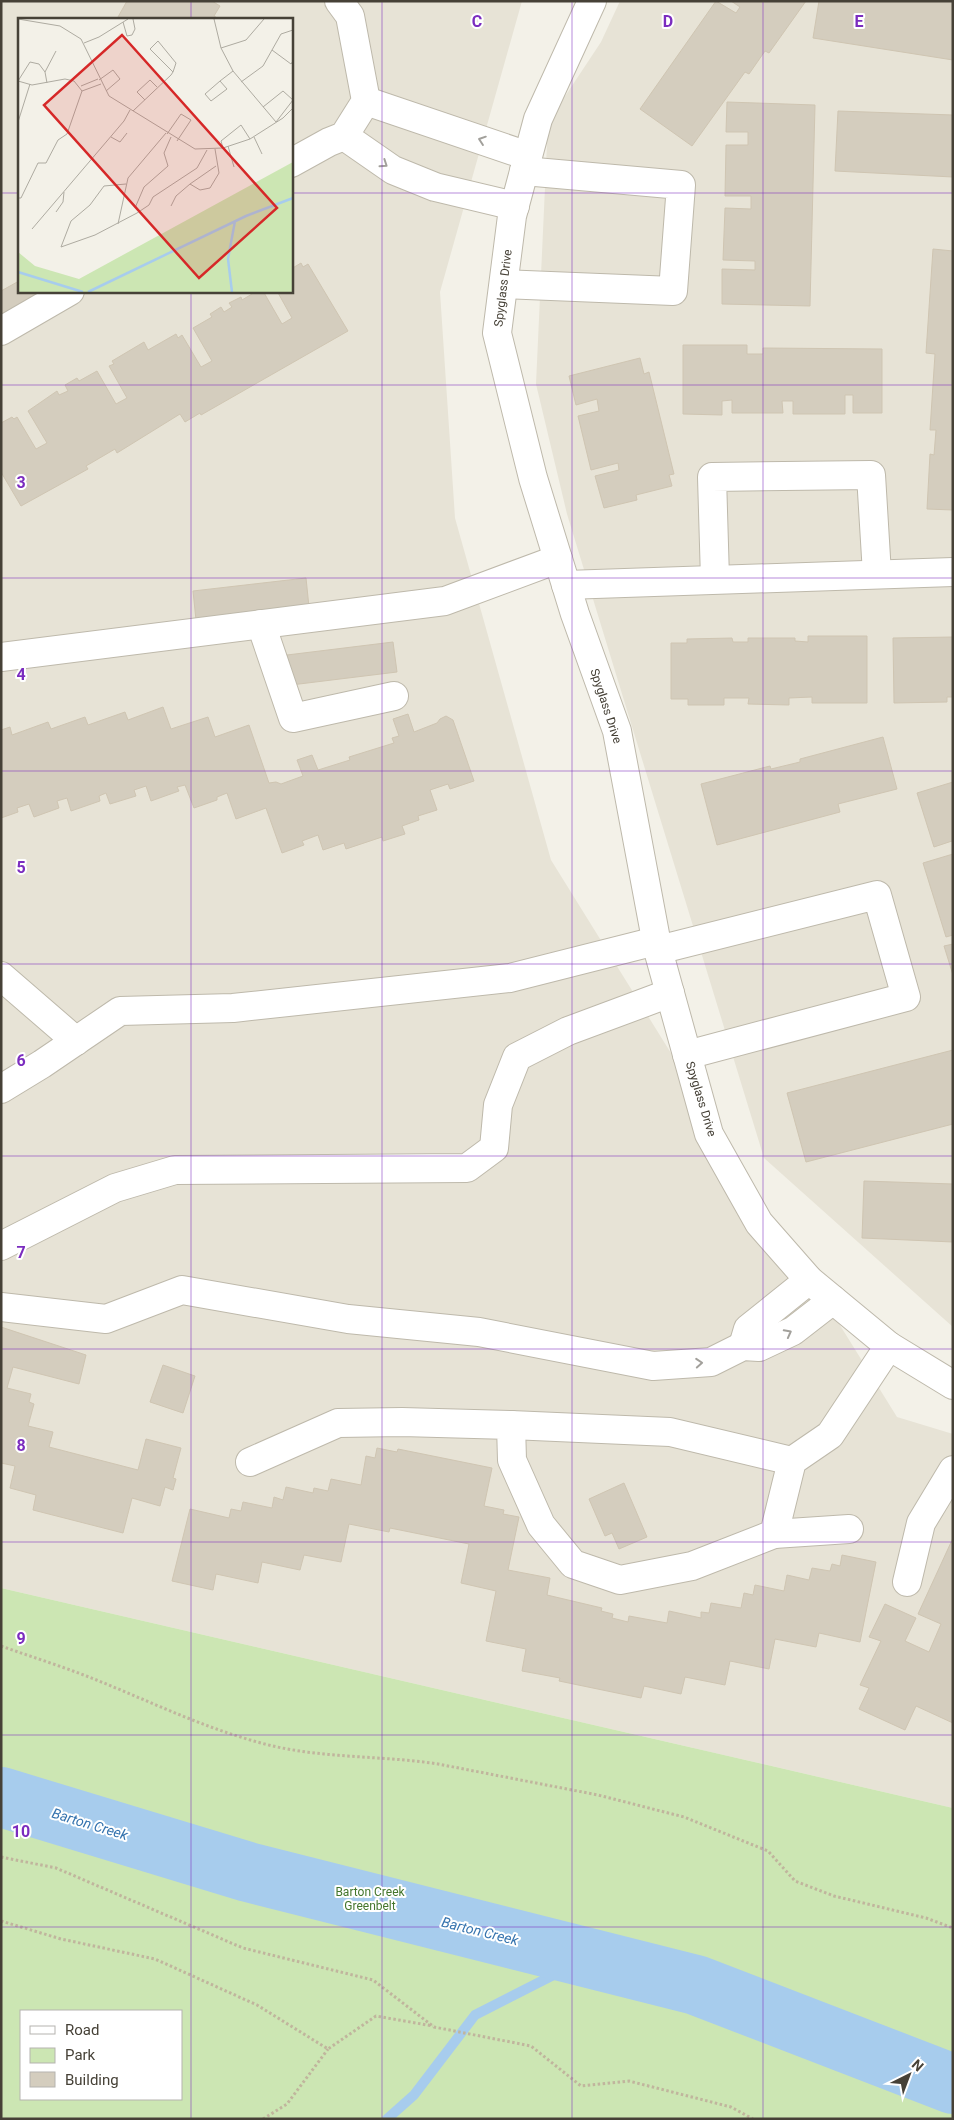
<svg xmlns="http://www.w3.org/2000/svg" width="954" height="2120" font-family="Roboto,sans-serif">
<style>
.residential{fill:#e7e3d6;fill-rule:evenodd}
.green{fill:#cce6b3;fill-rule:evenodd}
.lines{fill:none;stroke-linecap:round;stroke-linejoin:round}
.stream{stroke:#a7cced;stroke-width:10}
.river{stroke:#a7cced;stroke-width:60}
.building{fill:#d4cdbe;stroke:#cfc5b2}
.minor-casing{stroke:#beb9ab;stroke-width:30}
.path{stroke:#c0b59d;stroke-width:3;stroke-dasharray:2.5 2.5;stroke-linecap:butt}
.minor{stroke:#fff;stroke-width:28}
.oneway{stroke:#a2a09b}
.grid{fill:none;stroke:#7b2cbf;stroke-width:1;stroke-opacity:0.55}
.labels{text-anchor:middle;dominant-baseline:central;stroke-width:4;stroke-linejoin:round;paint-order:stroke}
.street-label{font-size:12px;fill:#464137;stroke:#fff}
.park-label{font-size:12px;fill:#44762d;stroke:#fff}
.water-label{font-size:14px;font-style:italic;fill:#3573ae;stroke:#fff}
.inset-river{fill:none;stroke:#a7cced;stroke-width:2.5}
.inset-road{fill:none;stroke:#aeaba1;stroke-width:1}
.view{fill:#d62828;fill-opacity:0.15;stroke:#d62828;stroke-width:2.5}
.inset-edge{fill:none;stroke:#464137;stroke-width:2.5}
.grid-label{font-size:16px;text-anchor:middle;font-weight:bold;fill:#7b2cbf;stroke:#fff;stroke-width:4;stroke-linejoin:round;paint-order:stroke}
</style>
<rect width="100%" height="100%" fill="#f3f1e8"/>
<g class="residential">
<path d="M1,1H522L440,292L455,518L551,860L897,1417L953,1434V1808L1,1588ZM19,19H291V291H19Z"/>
<path d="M620,1H953V1327L764,1158L567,514L536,384L548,122L601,42Z"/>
</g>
<path class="green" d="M1,1588L953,1808V2119H1ZM21,2011H181V2099H21Z"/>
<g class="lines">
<path class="stream" d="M387,2119L414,2095L475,2015L587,1958"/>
<path class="river" d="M1,1797L248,1872L696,1985L953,2084"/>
</g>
<g class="building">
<path d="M127,1H212L220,6L214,16L219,19H120L118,17Z"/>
<path d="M716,1L736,13L740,7L731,1H806L769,53L765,51L749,74L745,72L692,146L640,109Z"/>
<path d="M819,1H953V60L813,38Z"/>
<path d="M727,102L815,105L810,306L722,304V269L755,270V261L723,260L725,208L751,209V196H725L726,145H748V132H726Z"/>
<path d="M838,111L953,115V177L835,171Z"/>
<path d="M933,249L953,251V510L927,509L930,454L934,455L936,430H930L935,354L926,353Z"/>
<path d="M301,263L303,267L308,264L348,331L201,415L200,413L185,422L180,414L117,453L115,449L86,466L88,469L21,506L1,472V423L12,417L14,419L17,417L36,449L47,443L28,411L57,391L59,395L68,391L65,385L77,378L79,381L97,371L116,404L127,398L109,366L114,364L112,361L144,342L148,350L176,334L178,338L182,335L201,367L212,361L193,328L212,317L210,314L221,307L224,312L232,307L229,303L241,297L242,300L257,291H263L282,324L292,318L277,291H291V269Z"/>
<path d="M19,281V291H57L1,323V291Z"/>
<path d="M683,345H747V354H763V348L882,349V413H853V395H845V414H793V401H782L783,413H732V400L722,401V415L683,414Z"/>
<path d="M640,358L644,374L649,372L674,474L669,475L672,486L636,495L637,500L604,508L595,476L619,470L618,463L591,470L578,416L599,411L597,399L576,405L569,376Z"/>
<path d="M306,578L309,607L196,620L193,591Z"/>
<path d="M808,636H867V703H812V697L789,698V705L748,704L749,698H724V705H688V699H671V643H687V639L732,638L733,642H748V638H795V641L808,642Z"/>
<path d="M953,637V697H947V702L894,703L893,638Z"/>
<path d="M393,642L397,672L291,685L287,655Z"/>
<path d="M163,707L171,729L208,717L215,737L249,725L269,783L276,782L281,784L303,776L297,760L312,755L318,770L350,760L349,757L394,743L392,738L399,736L393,719L408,714L414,732L437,723L440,719L446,716L453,720L474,781L450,789L448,784L430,790L437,810L418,816L419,820L402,826L405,834L383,841L382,837L346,849L344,843L323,850L318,835L302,841L304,845L282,853L266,808L236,819L227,793L217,797V800L194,808L185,785L177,787L179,791L151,801L146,786L134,790L136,796L110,804L106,793L99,796L100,801L71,811L67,798L57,801L59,808L34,817L29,804L17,808L18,812L1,818V730L10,727L12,735L48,722L51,729L85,717L88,725L125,712L128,720Z"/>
<path d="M883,737L897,789L838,804L840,812L717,845L701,784L770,766L771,769L800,762V759Z"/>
<path d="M953,782V844L952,841L934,847L917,793Z"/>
<path d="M953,854V935L946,937L923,863Z"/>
<path d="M953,944V975L944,946Z"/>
<path d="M953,1050V1124L806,1162L787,1093Z"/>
<path d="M864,1181L953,1184V1242L862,1238Z"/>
<path d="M1,1327L86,1355L79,1384L13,1367L7,1388L31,1394L29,1402L34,1404L28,1426L53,1432L49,1447L138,1470L146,1439L181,1448L173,1478L176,1479L173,1490L165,1487L160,1506L132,1498L123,1533L33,1510L36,1495L10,1488L15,1466L1,1463Z"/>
<path d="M163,1365L195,1376L183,1413L150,1402Z"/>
<path d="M377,1448L397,1452L398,1449L492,1468L484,1506L504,1510L503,1514L519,1517L508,1570L550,1578L547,1595L602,1608L601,1611L613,1614L612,1618L628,1622L629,1616L667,1623L669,1611L701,1618V1612L709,1613L711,1603L741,1608L744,1593L753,1595L755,1585L784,1591L787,1575L809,1580L812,1568L830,1571L832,1564L840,1566L842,1555L876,1562L860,1642L819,1633L816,1647L775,1639L769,1669L730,1661L725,1685L685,1677L681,1694L644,1686L641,1698L559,1681L560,1678L522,1671L526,1649L486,1641L496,1591L461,1583L469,1544L390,1528L389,1532L349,1524L341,1562L304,1555L300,1570L262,1562L258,1583L216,1574L213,1590L172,1581L190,1509L229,1518L231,1509L241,1511L243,1502L272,1508L274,1497L283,1500L286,1487L313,1493L314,1488L328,1491L331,1479L361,1485L366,1456L375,1458Z"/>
<path d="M624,1483L647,1537L619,1549L612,1533L605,1536L589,1499Z"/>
<path d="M953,1538V1723L916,1706L905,1730L859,1709L869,1688L860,1685L881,1641L869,1637L885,1604L916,1618L905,1641L929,1652L941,1624L918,1614Z"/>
</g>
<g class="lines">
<defs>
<g id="minor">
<path d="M592,1L538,119L512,216L497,333L533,478L575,614L617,731L658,950L709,1134L759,1223L809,1280L889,1346L953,1385"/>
<path d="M366,101L528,156"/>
<path d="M344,136L393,170L435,187L515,206"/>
<path d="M291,163L329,142L344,136L366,101L350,16L339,1"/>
<path d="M504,284L673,291L681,185L524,171"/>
<path d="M1,331L70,291"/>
<path d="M715,579L712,477L871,475L877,574"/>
<path d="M566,585L953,572"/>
<path d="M261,624L293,718L394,696"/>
<path d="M1,657L445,601L558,559"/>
<path d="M658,950L877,895L906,997L687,1055"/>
<path d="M1,976L76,1041"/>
<path d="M1,1089L42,1064L120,1011L233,1008L510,978L656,941"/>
<path d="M1,1246L115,1188L175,1170L467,1168L494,1148L498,1105L517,1057L568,1031L670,993"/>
<path d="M1,1307L106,1319L182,1290L348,1319L479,1332L653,1366L711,1362L743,1346L759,1347L793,1331L833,1300"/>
<path d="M743,1346L748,1329L809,1280"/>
<path d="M511,1425L670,1432L792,1461"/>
<path d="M250,1462L338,1423L402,1422L511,1425L512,1460L541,1525L573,1564L620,1580L692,1566L774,1534L792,1461L830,1435L889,1346"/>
<path d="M774,1534L849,1529"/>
<path d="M907,1582L921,1523L953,1470"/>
</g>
</defs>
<use href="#minor" class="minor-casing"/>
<g class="path">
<path d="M1,1646C32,1657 64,1667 94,1679C149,1701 204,1728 261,1743C319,1759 380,1755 438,1764L598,1795L684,1817L768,1851L795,1881L834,1896L926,1918L953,1928"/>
<path d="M1,1857L56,1868L243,1948L373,1980L434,2027L531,2046L581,2086L629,2081L731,2107L753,2119"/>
<path d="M1,1921L61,1939L155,1959L257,2005L328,2049L376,2016L433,2026"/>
<path d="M263,2119L287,2104L328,2049"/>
</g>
<use href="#minor" class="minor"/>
</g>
<defs><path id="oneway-chevron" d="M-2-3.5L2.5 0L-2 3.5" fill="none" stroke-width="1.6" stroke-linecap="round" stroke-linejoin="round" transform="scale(1.25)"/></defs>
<g class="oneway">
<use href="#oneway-chevron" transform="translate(482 140) rotate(-161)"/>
<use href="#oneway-chevron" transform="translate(384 164) rotate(34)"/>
<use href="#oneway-chevron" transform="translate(788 1333) rotate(-28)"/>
<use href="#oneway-chevron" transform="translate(699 1363) rotate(-4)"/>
</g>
<path class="grid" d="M191,1V19M382,1V2119M572,1V2119M763,1V2119M1,193H19M291,193H953M191,291V2119M1,385H953M1,578H953M1,771H953M1,964H953M1,1156H953M1,1349H953M1,1542H953M1,1735H953M1,1927H953"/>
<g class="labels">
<g class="street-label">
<text transform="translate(503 288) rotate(-83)">Spyglass Drive</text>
<text transform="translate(606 706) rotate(72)">Spyglass Drive</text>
<text transform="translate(701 1099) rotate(73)">Spyglass Drive</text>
</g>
<g class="park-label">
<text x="370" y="1892">Barton Creek<tspan x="370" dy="14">Greenbelt</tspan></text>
</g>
<g class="water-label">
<text transform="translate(90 1824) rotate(17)">Barton Creek</text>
<text transform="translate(480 1931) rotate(14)">Barton Creek</text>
</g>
</g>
<g transform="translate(18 18)">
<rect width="275" height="275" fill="#f3f1e8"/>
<path d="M275,144V274H0V234L17,248L61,261Z" fill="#cce6b3"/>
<path class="inset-river" d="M0,254L65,274M70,274L228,198L275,180M214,274L210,241L217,203"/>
<path class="inset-road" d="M0,1L42,8L63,21L91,78L177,131L205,130L232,121L265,100L275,90M196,1L203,30L215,53L258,104M105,4L109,18L114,17L117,11L115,1M66,25L81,19L110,1M203,30L228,22L246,1M254,32L273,46L275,43M81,62L95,52L102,61L88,73M0,63L14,67L47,61L56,63L64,73L49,116L40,122L28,145H20L3,180H0M0,63L12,44L21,46L27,54M202,63L209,71L193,83L187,76L202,63L215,53M223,64L245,48L263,16L275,12M29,65L27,54L38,33M63,68L80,61M64,73L83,66M127,82L119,74L132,62L139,69M245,89L265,73L275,82M115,93L153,57L155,54L158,45L140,23L132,31L155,54M0,104L12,66M258,104L275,82M149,116L163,96L173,102L159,123M93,119L102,124L109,115M236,119L244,136M210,128L216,149M205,130L203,123L223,107L232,121M108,166L86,168L72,187L53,203L43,229L77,217L119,195L131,187L135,179L179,150L189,132M172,166L198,148M153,188L158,178L172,166L182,172L192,170L201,155L197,131M117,190L126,169L150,148L146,135L153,119M38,194L45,184L46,174M100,206L110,160L148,115M14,211L106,103L112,92"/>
<path class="view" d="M104,17L259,190L181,260L26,87Z"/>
<rect width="275" height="275" class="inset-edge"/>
</g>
<g class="grid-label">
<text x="477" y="27">C</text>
<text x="668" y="27">D</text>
<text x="859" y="27">E</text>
<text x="21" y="488">3</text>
<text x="21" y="680">4</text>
<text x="21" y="873">5</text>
<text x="21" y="1066">6</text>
<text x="21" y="1258">7</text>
<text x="21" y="1451">8</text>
<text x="21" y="1644">9</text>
<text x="21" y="1837">10</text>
</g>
<rect width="954" height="2120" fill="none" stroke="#464137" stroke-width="5"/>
<rect x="20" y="2010" width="162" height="90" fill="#ffffff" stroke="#b5b3af"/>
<rect x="30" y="2026" width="25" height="8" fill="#ffffff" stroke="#b5b3af"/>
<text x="65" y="2035" font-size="15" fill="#464137">Road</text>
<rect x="30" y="2048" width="25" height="15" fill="#cce6b3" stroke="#b5b3af"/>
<text x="65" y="2060" font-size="15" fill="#464137">Park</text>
<rect x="30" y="2072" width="25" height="15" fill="#d4cdbe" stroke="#b5b3af"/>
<text x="65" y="2085" font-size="15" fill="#464137">Building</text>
<g transform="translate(909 2075) rotate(42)" stroke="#ffffff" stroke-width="4" paint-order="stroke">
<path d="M0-4L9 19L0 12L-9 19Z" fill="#464137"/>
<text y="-8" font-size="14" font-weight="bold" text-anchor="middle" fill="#464137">N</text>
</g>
</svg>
